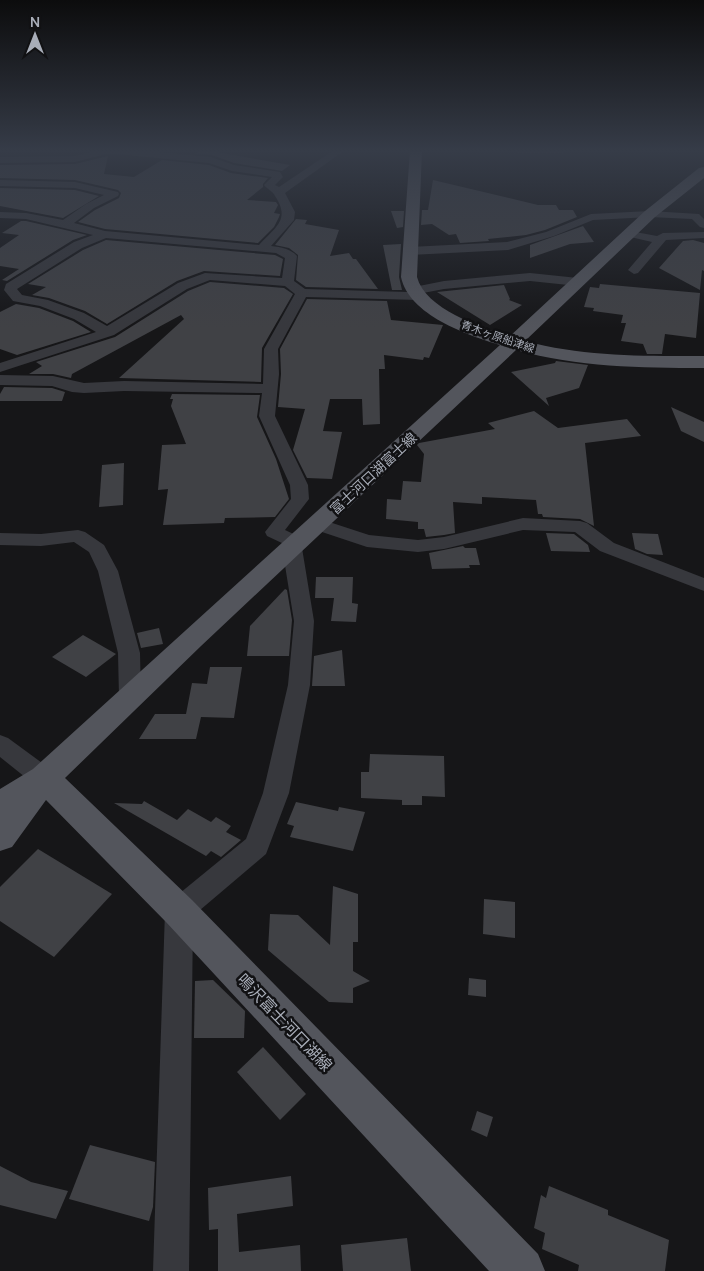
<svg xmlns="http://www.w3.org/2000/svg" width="704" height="1271" font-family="Manrope,'Noto Sans JP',sans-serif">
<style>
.building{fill:#404145}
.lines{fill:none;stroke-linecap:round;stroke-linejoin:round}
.minor{fill:#37383d;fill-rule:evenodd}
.major{fill:#53555c;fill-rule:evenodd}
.labels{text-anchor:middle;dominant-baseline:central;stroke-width:5;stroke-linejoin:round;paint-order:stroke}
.far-street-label{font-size:11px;fill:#a8adb8;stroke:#111113}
.street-label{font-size:14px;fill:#a8adb8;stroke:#111113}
.near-street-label{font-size:16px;fill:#a8adb8;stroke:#111113}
</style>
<rect width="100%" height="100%" fill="#161618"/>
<g class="building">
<path d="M202,150H205L290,165L282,171L234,163L212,155L195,154Z"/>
<path d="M108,156L104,174L134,177L162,160L209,165L231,173L268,178L263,184V187L247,200L276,202L278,205L274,213L280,214L279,217L274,227L258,243L105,229L78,222L95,210L119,198L121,193L118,190L75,180L0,178V165L75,164Z"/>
<path d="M433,180L538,205H556L559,210H573L577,217L545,230L526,235L488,239L489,241L460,243L456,234L449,235L432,224L421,225L422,210H428Z"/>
<path d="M0,188L75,190L99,196L63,218L0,206Z"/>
<path d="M391,211H404L403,227L397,228Z"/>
<path d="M296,219L307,220L305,224L339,230L330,256L349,253L353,259H356L378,289L306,287L296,280L298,255L289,248L275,245Z"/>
<path d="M21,221H26L87,235L73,240L7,281L2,280L19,269L0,266V248L19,235L2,233Z"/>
<path d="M583,226L594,242L570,244L530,258V245Z"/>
<path d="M106,240L275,255L283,259L280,276L204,271L177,281L107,324L85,311L49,298L32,295L46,287L28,284L83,250Z"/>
<path d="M693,240L704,243V271L702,270L700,290L659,268L683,241Z"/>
<path d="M401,244L399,277L402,290H392L383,245Z"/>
<path d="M210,282L284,288L293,294L262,348L261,382L119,378L184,319L181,315L72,374L71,378L53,374H29L42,366L36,362L115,337L188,291Z"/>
<path d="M600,284L700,293L696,338L665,334L662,354H647L643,344L621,341L626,323H621L623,315L593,311L594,308L584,307L590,287L599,288Z"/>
<path d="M504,285L510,299L509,300L522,305L490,325L437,292Z"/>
<path d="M307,299L387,301L391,320L443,325L429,358L424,357L423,360L384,355L385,369H379L380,424L363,425L362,399H330L323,431L342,432L332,479L307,478L293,450L305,409L278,407L281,374L280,349Z"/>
<path d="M16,304L39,308L73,321L91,332L17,355L0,349V312Z"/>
<path d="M556,361L588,365L579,388L546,398L549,406L511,372L555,363Z"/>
<path d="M4,387L52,388L65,392L62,401H0V394Z"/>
<path d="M172,394L260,395L257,417L276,459L289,499L275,517L225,518L224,523L163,525L168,489L158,490L162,445L186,444L171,406L173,399H170Z"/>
<path d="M671,407L704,422V442L681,431Z"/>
<path d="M534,411L558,428L627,419L641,436L585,443L594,526L580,519L543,517L542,514H538L536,500L482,497V504L453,502L455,533L444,535L426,537L424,529H418V522L386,519L387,499L401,500L403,481L421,482L424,454L417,445L419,443L495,429L488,423Z"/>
<path d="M124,463L123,505L99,507L102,465Z"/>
<path d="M546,533L574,534L588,545L590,552L551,551Z"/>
<path d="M632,533L658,534L663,555L647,554L635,549Z"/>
<path d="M463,546L465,548H476L480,565H469L470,568L432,569L429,553Z"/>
<path d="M316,577H353L352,603L358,604L356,622L331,621L334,598H315Z"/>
<path d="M285,589L287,590L292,620L289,656H247L250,626Z"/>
<path d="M159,628L163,644L141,648L137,633Z"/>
<path d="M83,635L116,654L86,677L52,657Z"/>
<path d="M342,650L345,686H312L314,656Z"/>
<path d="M210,667H242L234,718L201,717L196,739H139L155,714H186L192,683L207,684Z"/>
<path d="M370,754L444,756L445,797L422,796V805H402V800L361,798V772H369Z"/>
<path d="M144,801L177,820L188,809L211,822L216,817L231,826L226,832L241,840L221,857L211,851L206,856L114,803L142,804Z"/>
<path d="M296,802L338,811L339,807L365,812L353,851L290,837L294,826L287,824Z"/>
<path d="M38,849L112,894L54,957L0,921V887Z"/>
<path d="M333,886L358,894V942H353V971L370,981L353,988V1003L329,1002L268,950L270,914L298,915L330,945Z"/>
<path d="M484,899L515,902V938L483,934Z"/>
<path d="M469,978L486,980V997L468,995Z"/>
<path d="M213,980L245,1011L244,1038H194L195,981Z"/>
<path d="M263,1047L306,1094L280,1120L237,1072Z"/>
<path d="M477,1111L493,1117L487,1137L471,1130Z"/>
<path d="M90,1145L155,1162L153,1207L149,1221L69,1199Z"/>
<path d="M0,1166L31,1182L68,1191L56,1219L0,1205Z"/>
<path d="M291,1176L293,1206L237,1214L239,1252L300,1245L301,1271H218V1229L209,1230L208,1188Z"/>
<path d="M549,1186L608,1210V1215L669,1240L665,1271H578L579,1265L542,1249L545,1233L534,1228L541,1195L546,1198Z"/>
<path d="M407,1238L411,1271H343L341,1245Z"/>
</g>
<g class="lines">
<g class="minor">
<path d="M99,150H136L211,157L234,165L280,172L283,177L275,185L279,187L334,150H345L285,193L295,212L294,220L271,246C281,247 291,249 297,256L294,281L305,289L408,292L409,288L444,281L530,273L578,278L584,282L578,286L530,281L444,289L423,293L426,296L419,300L306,297L278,349L279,374L275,416L308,485L309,499L285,530L304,539L307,543L302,548L314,621L310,685L289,793L266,854L193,916L189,1271H153L165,911L169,902L246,839L263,793L288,685L294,621L282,547L284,544L267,536L265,532L291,499L290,485L259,416L262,393L124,391L84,393L72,392L52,386L0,385V375L53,376L84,383L124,381L263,384L264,349L295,294L285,286L210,280L187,289L114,335L0,372V363L96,332L74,319L40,306L13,301L4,290L6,284L74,242L93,235L26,219L0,218V212L26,213L63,220L86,204L104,195L75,188L0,186V180L75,182L118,192L119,194L118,196L94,208L74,223L105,231L259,245C275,227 291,220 275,196C273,191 267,189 264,185L272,177L232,171L209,163L116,154H106L75,162L0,163V157L75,156ZM106,238L276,253L285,258L282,278L205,273L178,283L107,326L84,313L48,300L22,295L17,289L82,248Z"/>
<path d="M513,150H567L562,153H518Z"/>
<path d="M650,211L699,214L704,219V228L700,227L692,219L650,217L593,220L554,236L508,250L410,255L404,251L410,247L507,242L546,232L591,214Z"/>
<path d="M630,231L657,236L663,233L704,232V238L666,240L638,273L634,274L628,270L652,242L626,236L624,234Z"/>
<path d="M317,518L369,535L418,540L444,537L523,518L580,521L587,523L614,543L704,578V591L600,551L575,532L523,530L444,549L418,552L367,547L310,528L308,524L310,520Z"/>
<path d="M78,530L85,532L104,545L118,571L140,653L141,697L138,703L130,705L122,703L119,697L118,653L98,571L89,552L74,542L41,546L0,545V533L41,534Z"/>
<path d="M0,735L8,738L53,771L56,778L53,785L44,788L35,785L0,757Z"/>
</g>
<path class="major" d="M410,150H422L417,277C425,309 481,327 509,337L645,211L699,168L704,167V178L655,217L525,341C584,357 644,356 704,356V368C640,368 578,367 516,350L201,646L65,778L192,900L538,1254L545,1271H489L166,922L46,800L12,847L0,851V789L33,769L500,345C467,335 409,315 401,277Z"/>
</g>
<linearGradient id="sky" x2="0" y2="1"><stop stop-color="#0c0c0d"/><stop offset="0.46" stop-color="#363c48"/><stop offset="1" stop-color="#363c48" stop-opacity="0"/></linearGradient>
<rect width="704" height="328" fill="url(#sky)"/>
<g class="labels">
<g class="far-street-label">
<text transform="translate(498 336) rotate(19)">青木ヶ原船津線</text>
</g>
<g class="street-label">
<text transform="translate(373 473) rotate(-43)">富士河口湖富士線</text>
</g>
<g class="near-street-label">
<text transform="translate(285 1022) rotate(46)">鳴沢富士河口湖線</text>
</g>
</g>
<g transform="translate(35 35)" stroke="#111113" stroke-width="4" paint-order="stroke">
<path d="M0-4L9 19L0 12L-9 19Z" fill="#a8adb8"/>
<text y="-8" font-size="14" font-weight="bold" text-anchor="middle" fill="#a8adb8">N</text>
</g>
</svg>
